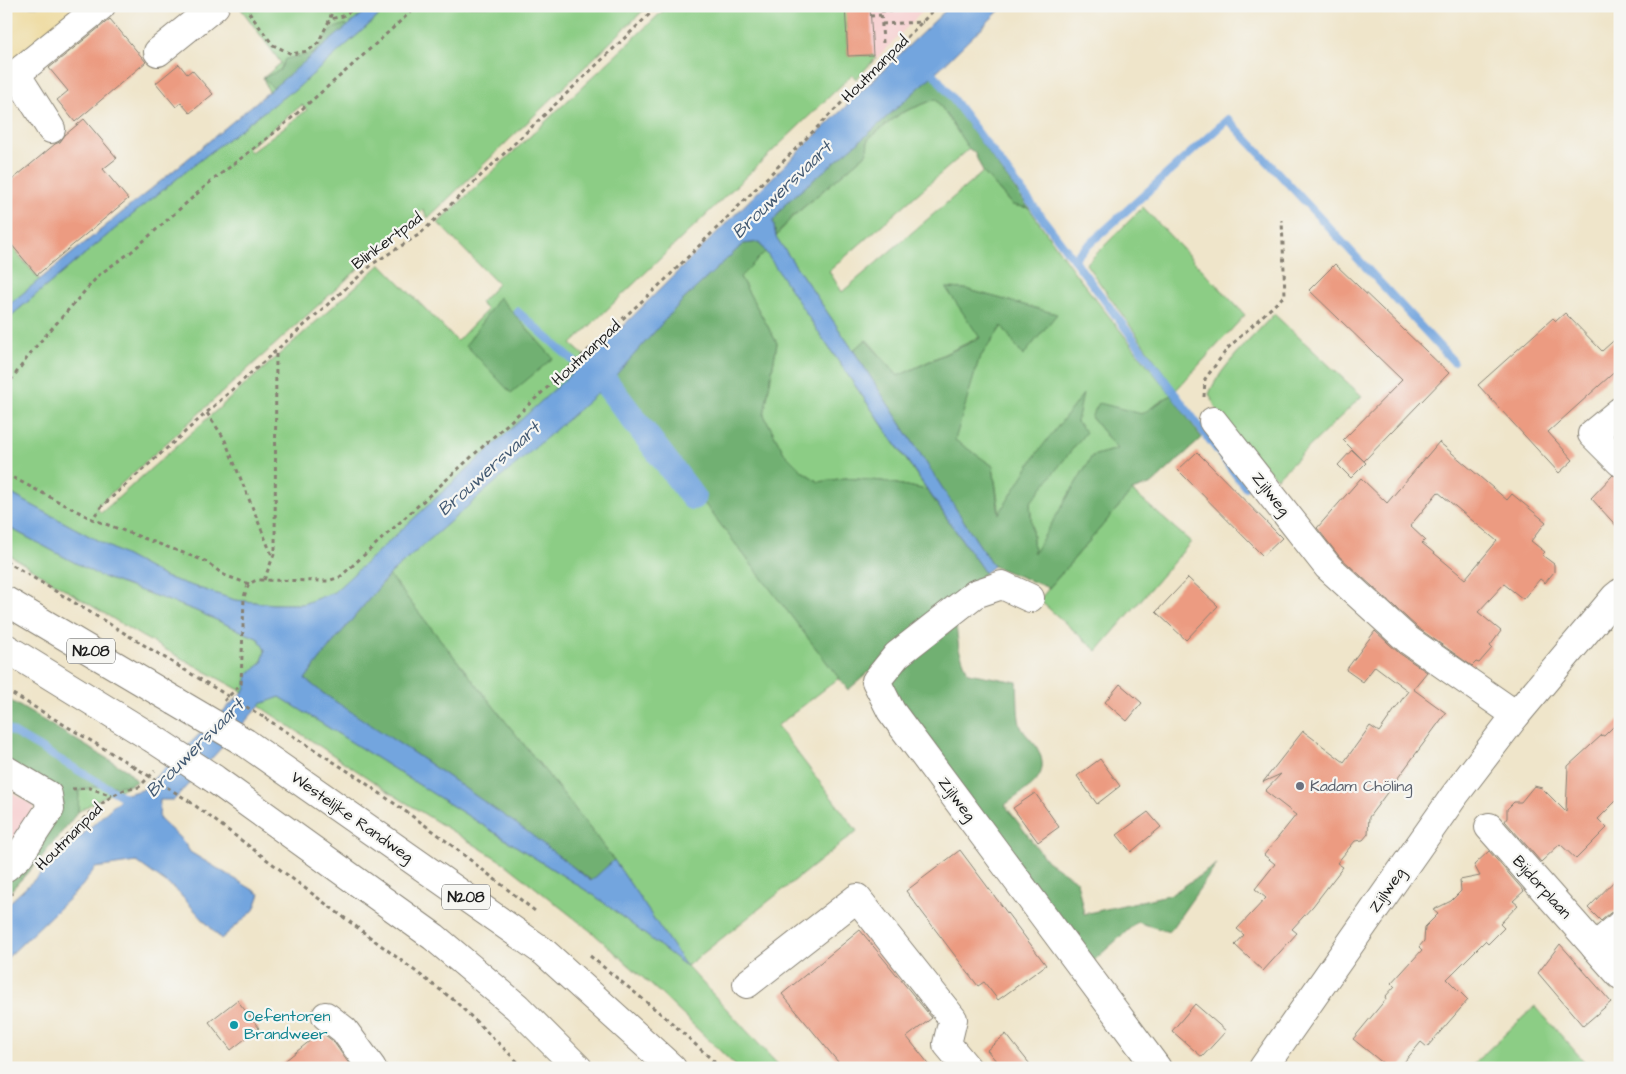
<svg xmlns="http://www.w3.org/2000/svg" width="1626" height="1074" font-family="'Architects Daughter',sans-serif">
	<style>
		.built { fill: #f7cfd0 }
		.green { fill: #8ccd85; stroke: #547450; fill-rule: evenodd }
		.forest { fill: #71b072; stroke: #466647 }
		.sand { fill: #eeda9e; stroke: #857b5d }
		.water { fill: #73a5de; stroke: #48607d }
		.lines { fill: none; stroke-linecap: round; stroke-linejoin: round }
		.stream { stroke: #73a5de; stroke-width: 8 }
		.canal { stroke: #73a5de; stroke-width: 26 }
		.building { fill: #ec9b81; fill-rule: evenodd }
		.minor-casing { stroke: #868073; stroke-width: 30 }
		.major-casing { stroke: #868073; stroke-width: 30 }
		.path { stroke: #868073; stroke-width: 3; stroke-dasharray: 4 4; stroke-linecap: butt }
		.minor { stroke: #fff; stroke-width: 28 }
		.major { stroke: #fff; stroke-width: 28 }
		.major-bridge-casing { stroke: #868073; stroke-width: 30; stroke-linecap: butt }
		.path-bridge { stroke: #868073; stroke-width: 3; stroke-dasharray: 4 4; stroke-linecap: butt }
		.major-bridge { stroke: #fff; stroke-width: 28 }
		.worship-dot { fill: #6b7280; stroke: #f6f6f2; stroke-width: 2 }
		.culture-dot { fill: #0f9aa8; stroke: #f6f6f2; stroke-width: 2 }
		.labels { text-anchor: middle; dominant-baseline: central; stroke-width: 4.5; stroke-linejoin: round; paint-order: stroke }
		.shield { fill: #f6f6f2; stroke: #5d5d5c; stroke-width: 1 }
		.shield-label { font-size: 15px; font-weight: bold; fill: #1c1c1c }
		.street-label { font-size: 16px; fill: #1c1c1c; stroke: #f6f6f2 }
		.worship-label { font-size: 16px; fill: #5b616d; stroke: #f6f6f2; text-anchor: start }
		.culture-label { font-size: 16px; fill: #0d838f; stroke: #f6f6f2; text-anchor: start }
		.water-label { font-size: 18px; font-style: italic; fill: #435a73; stroke: #f6f6f2 }
	</style>
	<rect width="100%" height="100%" fill="#f6f6f2"/>
	<filter id="ink" filterUnits="userSpaceOnUse"><feTurbulence type="fractalNoise" baseFrequency=".02" numOctaves="2"/><feDisplacementMap in="SourceGraphic" scale="10" xChannelSelector="R" yChannelSelector="G"/><feConvolveMatrix kernelMatrix="1 2 1 2 8 2 1 2 1" color-interpolation-filters="sRGB"/></filter>
	<filter id="wash" filterUnits="userSpaceOnUse"><feTurbulence type="fractalNoise" baseFrequency=".0096" numOctaves="4" result="noise"/><feDisplacementMap in="SourceGraphic" scale="20" xChannelSelector="R" yChannelSelector="G"/><feGaussianBlur stdDeviation="1.12" result="paint"/><feColorMatrix in="noise" values="0 0 0 0 0 0 0 0 0 0 0 0 0 0 0 0 0 1.4 0 .05"/><feComposite in="paint" operator="in"/></filter>
	<g filter="url(#wash)">
		<rect width="100%" height="100%" fill="#efe5ca"/>
		<g class="built">
			<path d="M788,6h140l-72,73z"/>
			<path d="M6,789l29,17 -29,46z"/>
		</g>
		<g class="green">
			<path d="M239,6h133l-103,86 -6,-14 18,-15z"/>
			<path d="M390,6h258l-220,212 -5,-8 -327,297 5,6 280,-249 76,77 30,-31 -7,-7 18,-19 -60,-61 230,-217h181l-3,18 2,32 25,-1 3,3 -20,21 -4,-4 -281,269 17,15 -253,233 -32,12h-30l-38,-4 -70,-23 -159,-86v-171c93,-78 185,-156 283,-227l5,-2zM302,105l5,5 -56,42 -4,-3z"/>
			<path d="M936,99l33,50 -140,122 13,21 141,-120 29,33 17,3 46,65 96,122 -29,19 -51,3 26,32 -25,7 -58,98 -4,-51 55,-71 -48,21 -37,62 -7,-49 -39,-26 25,-81 23,-33 54,-12 -91,-25 -18,-1 33,49 -82,39 -31,-36 -14,10 -77,-113 14,-18 77,-66 1,-14 33,-26z"/>
			<path d="M1143,207l102,108 -69,75 -90,-126z"/>
			<path d="M6,240l34,40 -34,27z"/>
			<path d="M766,251l57,88 104,151 -45,-9 -37,-3 -26,4 -17,-11 -18,-18 -20,-38 13,-72 -37,-66z"/>
			<path d="M1274,314l88,82 -85,82 -35,-33 -21,-26 -12,-25c10,-26 46,-59 65,-80z"/>
			<path d="M610,381l229,297 -62,48 80,105 -170,135 94,102h-43l-78,-75 -67,-60 -89,-70 -112,-69 -133,-88 2,-3 19,-6 315,199 90,69 -71,-105 -42,-55 -183,-230z"/>
			<path d="M1132,491l59,51 -94,109 -58,-51z"/>
			<path d="M6,526l94,50 94,34 65,29 6,11 -3,13 -14,11 -2,14 -3,4 -102,-56 -135,-83z"/>
			<path d="M130,785l-27,12 -25,15 1,-21 14,-4z"/>
			<path d="M1535,1006l55,62h-121z"/>
		</g>
		<g class="forest">
			<path d="M346,24l3,5 -29,26 -47,33 -10,-10 17,-8 5,-11 29,-6 17,-24z"/>
			<path d="M932,76l97,132 -17,-3 -29,-33 -9,-20 -5,-3 -33,-50 -35,14 -33,26 -1,14 -75,64 -16,19 -3,-15 13,-18 83,-70z"/>
			<path d="M759,242l7,9 -26,26 37,66 -13,72 20,38 18,18 17,11 26,-4 37,3 45,9 58,83 -137,117 -238,-309 72,-80 61,-57z"/>
			<path d="M946,288l19,1 92,25 -34,42 -21,-30 -23,33 -24,81 38,26 6,48 38,-61 46,-59 -6,28 9,10 -56,71 4,50 58,-97 25,-7 -26,-32 8,-14 43,11 29,-19 31,43 -50,46 -20,7 -83,97 -56,-22 -140,-216 13,-10 32,36 82,-38z"/>
			<path d="M499,297l54,61 -42,35 -45,-48z"/>
			<path d="M389,575l183,230 42,55 -22,21c-57,-43 -115,-85 -174,-125 -38,-25 -78,-48 -113,-77l26,-34z"/>
			<path d="M956,626l3,23 9,24 49,9c1,13 0,29 3,42 2,8 11,15 16,22 19,32 -10,42 -31,59l42,56 30,20 7,33 88,-20 45,-30 -48,68 -32,-10 -46,41 -178,-232 -21,-49 1,-9z"/>
			<path d="M6,698l122,73 9,10 -7,4 -37,2 -14,4 -1,21 -38,47 -34,37v-14l24,-21 32,-65 -56,-34z"/>
		</g>
		<path class="sand" d="M6,6h74l-74,67z"/>
		<g class="water">
			<path d="M372,6h18l-96,85 -5,2c-98,71 -190,149 -283,227v-13l161,-131z"/>
			<path d="M950,6h54l-72,70 -63,57 -83,70 -13,18 3,16 77,113 140,216 -8,7 -162,-234 -64,-97 -16,2 -61,57 -75,84 -218,190 -58,70 -26,34 19,15 94,62 107,74 66,51 23,-21 72,106 -91,-70 -315,-199 -19,7 -87,96h-14l-1,18c11,12 24,20 31,34l70,42 -6,16 -33,29 -45,-49 -39,-28 -42,6 -13,18 -76,73v-53l120,-112 16,-4 101,-98 3,-4 2,-14 14,-11 3,-13 -6,-11 -65,-29 -94,-34 -94,-50v-35l159,86 70,23 38,4h30l31,-12 289,-266 164,-163z"/>
		</g>
		<g class="lines">
			<g class="stream">
				<path d="M934,74l311,413"/>
				<path d="M1073,259l155,-140 225,242"/>
				<path d="M517,311l70,62"/>
				<path d="M6,728l126,74"/>
			</g>
			<path class="canal" d="M597,371l96,126"/>
		</g>
		<g id="blocks">
			<g class="building">
				<path d="M845,6h25l3,49 -25,1z"/>
				<path d="M110,19l36,43 -71,60 -18,-22 11,-9 -19,-23z"/>
				<path d="M179,64l8,10 5,-4 21,24 -23,19 -9,-10 -5,4 -20,-24z"/>
				<path d="M84,119l33,39 -14,11 25,30 -91,76 -31,-37v-53l49,-41 5,-2 5,-7z"/>
				<path d="M1335,264l114,109 -85,88 -21,-21 59,-60 -93,-90z"/>
				<path d="M1565,313l37,38 18,-16v32l-72,65 25,28 -14,13 -81,-88 75,-67 3,3z"/>
				<path d="M1439,442l68,58 5,-6 34,28 -15,19 14,11 -3,3 12,9v8l-9,11 -5,-4 -17,20 -19,-15 -26,28 23,19 -11,15 2,2 -13,15 -3,-1 -4,4 -54,-38 -79,-72 -22,-28 44,-50 26,25zM1438,492l59,49 -32,38 -43,-36 3,-3 -15,-14z"/>
				<path d="M1352,450l14,13 -15,15 -13,-13z"/>
				<path d="M1197,452l85,86 -19,18 -85,-86z"/>
				<path d="M1613,475l7,2v53l-29,-32z"/>
				<path d="M1188,578l30,28 -32,34 -30,-28z"/>
				<path d="M1375,631l24,22 28,19 -14,17 33,24 -77,104 -1,17 -5,6 -8,1 -18,22 6,4 -30,39 -21,23 5,4 -34,38 -28,-26 9,-10 -7,-6 29,-31 -11,-9 20,-25 -11,-9 32,-40 -31,-24 16,-17 -18,8 40,-51 41,31 26,-36 9,6 29,-41 -33,-25 -12,16 -17,-12z"/>
				<path d="M1120,684l22,19 -15,18 -22,-19z"/>
				<path d="M1620,720v77l-22,22 9,9 -31,31 -16,-15 -19,18 -36,-41 2,-3v-9l7,-7h7l13,-16 8,2 24,24 2,-46 34,-31 2,1z"/>
				<path d="M1100,759l20,27 -23,18 -20,-28z"/>
				<path d="M1035,793l24,34 -21,15 -25,-34z"/>
				<path d="M1148,812l13,15 -30,25 -14,-17z"/>
				<path d="M960,850l86,115 -48,35 -14,-18 -6,4 -72,-95z"/>
				<path d="M1489,851l35,40 -11,10 5,4 -18,19 4,4 -16,16 -3,-3 -38,38 21,21 -41,47 -6,-5 -22,26h-10l-36,-29 33,-40 -1,-2 10,-11 -3,-3 30,-33 -3,-3 5,-6 1,-14 13,-13 -5,-4 18,-9 10,-10 -1,-11 20,-4 -6,-11z"/>
				<path d="M1620,875v35l-10,3 -9,8 -13,-13z"/>
				<path d="M860,930l72,88 -25,19 25,31h-89l-61,-74z"/>
				<path d="M1560,944l51,58 -28,24 -45,-53z"/>
				<path d="M237,1000l22,28 -28,22 -22,-28z"/>
				<path d="M1195,1004l31,27 -24,26 -30,-26z"/>
				<path d="M321,1032l12,9 19,27h-76z"/>
				<path d="M1006,1034l27,34h-31l-15,-18z"/>
			</g>
		</g>
	</g>
	<g filter="url(#ink)">
		<use href="#blocks" fill-opacity="0" stroke="#868073" stroke-width="1"/>
		<g class="lines">
			<g class="minor-casing">
				<g id="minor">
					<path d="M158,52l57,-46"/>
					<path d="M16,74l85,-68"/>
					<path d="M6,83l10,-9 35,55"/>
					<path d="M1620,411l-28,23 28,28"/>
					<path d="M1213,421l115,146 80,73 108,75"/>
					<path d="M1030,598l-28,-13 -27,9 -78,61 -21,26 15,30 266,357"/>
					<path d="M6,770l42,25 2,14 -31,47 -13,11"/>
					<path d="M1489,827l131,148"/>
					<path d="M1595,947l25,-22"/>
					<path d="M747,984l110,-86 96,121 -6,25 20,24"/>
					<path d="M326,1016l18,14 28,38"/>
				</g>
			</g>
			<g class="major-casing">
				<g id="major">
					<path d="M6,601l169,100"/>
					<path d="M6,648l146,90"/>
					<path d="M246,743l298,209 128,116"/>
					<path d="M213,778l221,159 83,70 61,61"/>
					<path d="M1263,1068l191,-272 62,-81 99,-118 5,-4"/>
				</g>
			</g>
			<g class="path">
				<path d="M244,6l29,39 19,9 16,-3 10,-8 12,-24"/>
				<path d="M333,6l-3,13 13,-3 15,-10"/>
				<path d="M870,16l11,-1"/>
				<path d="M882,24l41,-2"/>
				<path d="M883,43l-2,-32 22,-2"/>
				<path d="M6,387l26,-36 68,-77 31,-22 78,-69 70,-54 69,-60 69,-63"/>
				<path d="M1204,397l1,-18 23,-31 57,-53 -3,-75"/>
				<path d="M207,413l17,25 47,115 4,-1"/>
				<path d="M6,474l86,45"/>
				<path d="M6,561l192,117"/>
				<path d="M264,580l11,-28 1,-201"/>
				<path d="M249,584l-25,-9 -19,-14 -113,-42 9,-12 273,-244 46,-29 238,-228"/>
				<path d="M6,690l127,76"/>
				<path d="M224,701l17,-17 3,-86c2,-9 4,-15 13,-18l71,1 12,-4 325,-297 273,-274"/>
				<path d="M265,718l89,57 82,58 99,78"/>
				<path d="M72,789l18,-1 22,8"/>
				<path d="M189,801l266,200 69,67"/>
				<path d="M61,843l27,-29 24,-18 12,-6 15,-3 16,-16"/>
				<path d="M6,900l7,-7"/>
				<path d="M590,956l82,67 49,45"/>
			</g>
			<use href="#minor" class="minor"/>
			<use href="#major" class="major"/>
			<g class="major-bridge-casing">
				<g id="major-bridge">
					<path d="M175,701l71,42"/>
					<path d="M152,738l61,40"/>
				</g>
			</g>
			<g class="path-bridge">
				<path d="M198,678l67,40"/>
				<path d="M133,766l56,35"/>
			</g>
			<use href="#major-bridge" class="major-bridge"/>
		</g>
	</g>
	<circle class="worship-dot" cx="1300" cy="786" r="5"/>
	<circle class="culture-dot" cx="234" cy="1025" r="5"/>
	<g class="labels">
		<g class="shield">
			<rect x="67" y="638.5" width="48" height="25" rx="4"/>
			<rect x="442" y="884.5" width="48" height="25" rx="4"/>
		</g>
		<g class="shield-label">
			<text x="91" y="651">N208</text>
			<text x="466" y="897">N208</text>
		</g>
		<g class="street-label">
			<text transform="translate(875 69) rotate(-45)">Houtmanpad</text>
			<text transform="translate(387 241) rotate(-37)">Blinkertpad</text>
			<text transform="translate(586 353) rotate(-43)">Houtmanpad</text>
			<text transform="translate(1271 494) rotate(52)">Zijlweg</text>
			<text transform="translate(957 799) rotate(53)">Zijlweg</text>
			<text transform="translate(352 817) rotate(35)">Westelijke Randweg</text>
			<text transform="translate(69 837) rotate(-45)">Houtmanpad</text>
			<text transform="translate(1542 887) rotate(48)">Bijdorplaan</text>
			<text transform="translate(1387 890) rotate(-55)">Zijlweg</text>
		</g>
		<g class="worship-label">
			<text x="1310" y="786">Kadam Chöling</text>
		</g>
		<g class="culture-label">
			<text x="244" y="1016">Oefentoren<tspan x="244" dy="18">Brandweer</tspan></text>
		</g>
		<g class="water-label">
			<text transform="translate(782 190) rotate(-44)">Brouwersvaart</text>
			<text transform="translate(489 469) rotate(-42)">Brouwersvaart</text>
			<text transform="translate(195 748) rotate(-45)">Brouwersvaart</text>
		</g>
	</g>
	<rect width="1626" height="1074" fill="none" stroke="#f6f6f2" stroke-width="25"/>
</svg>
